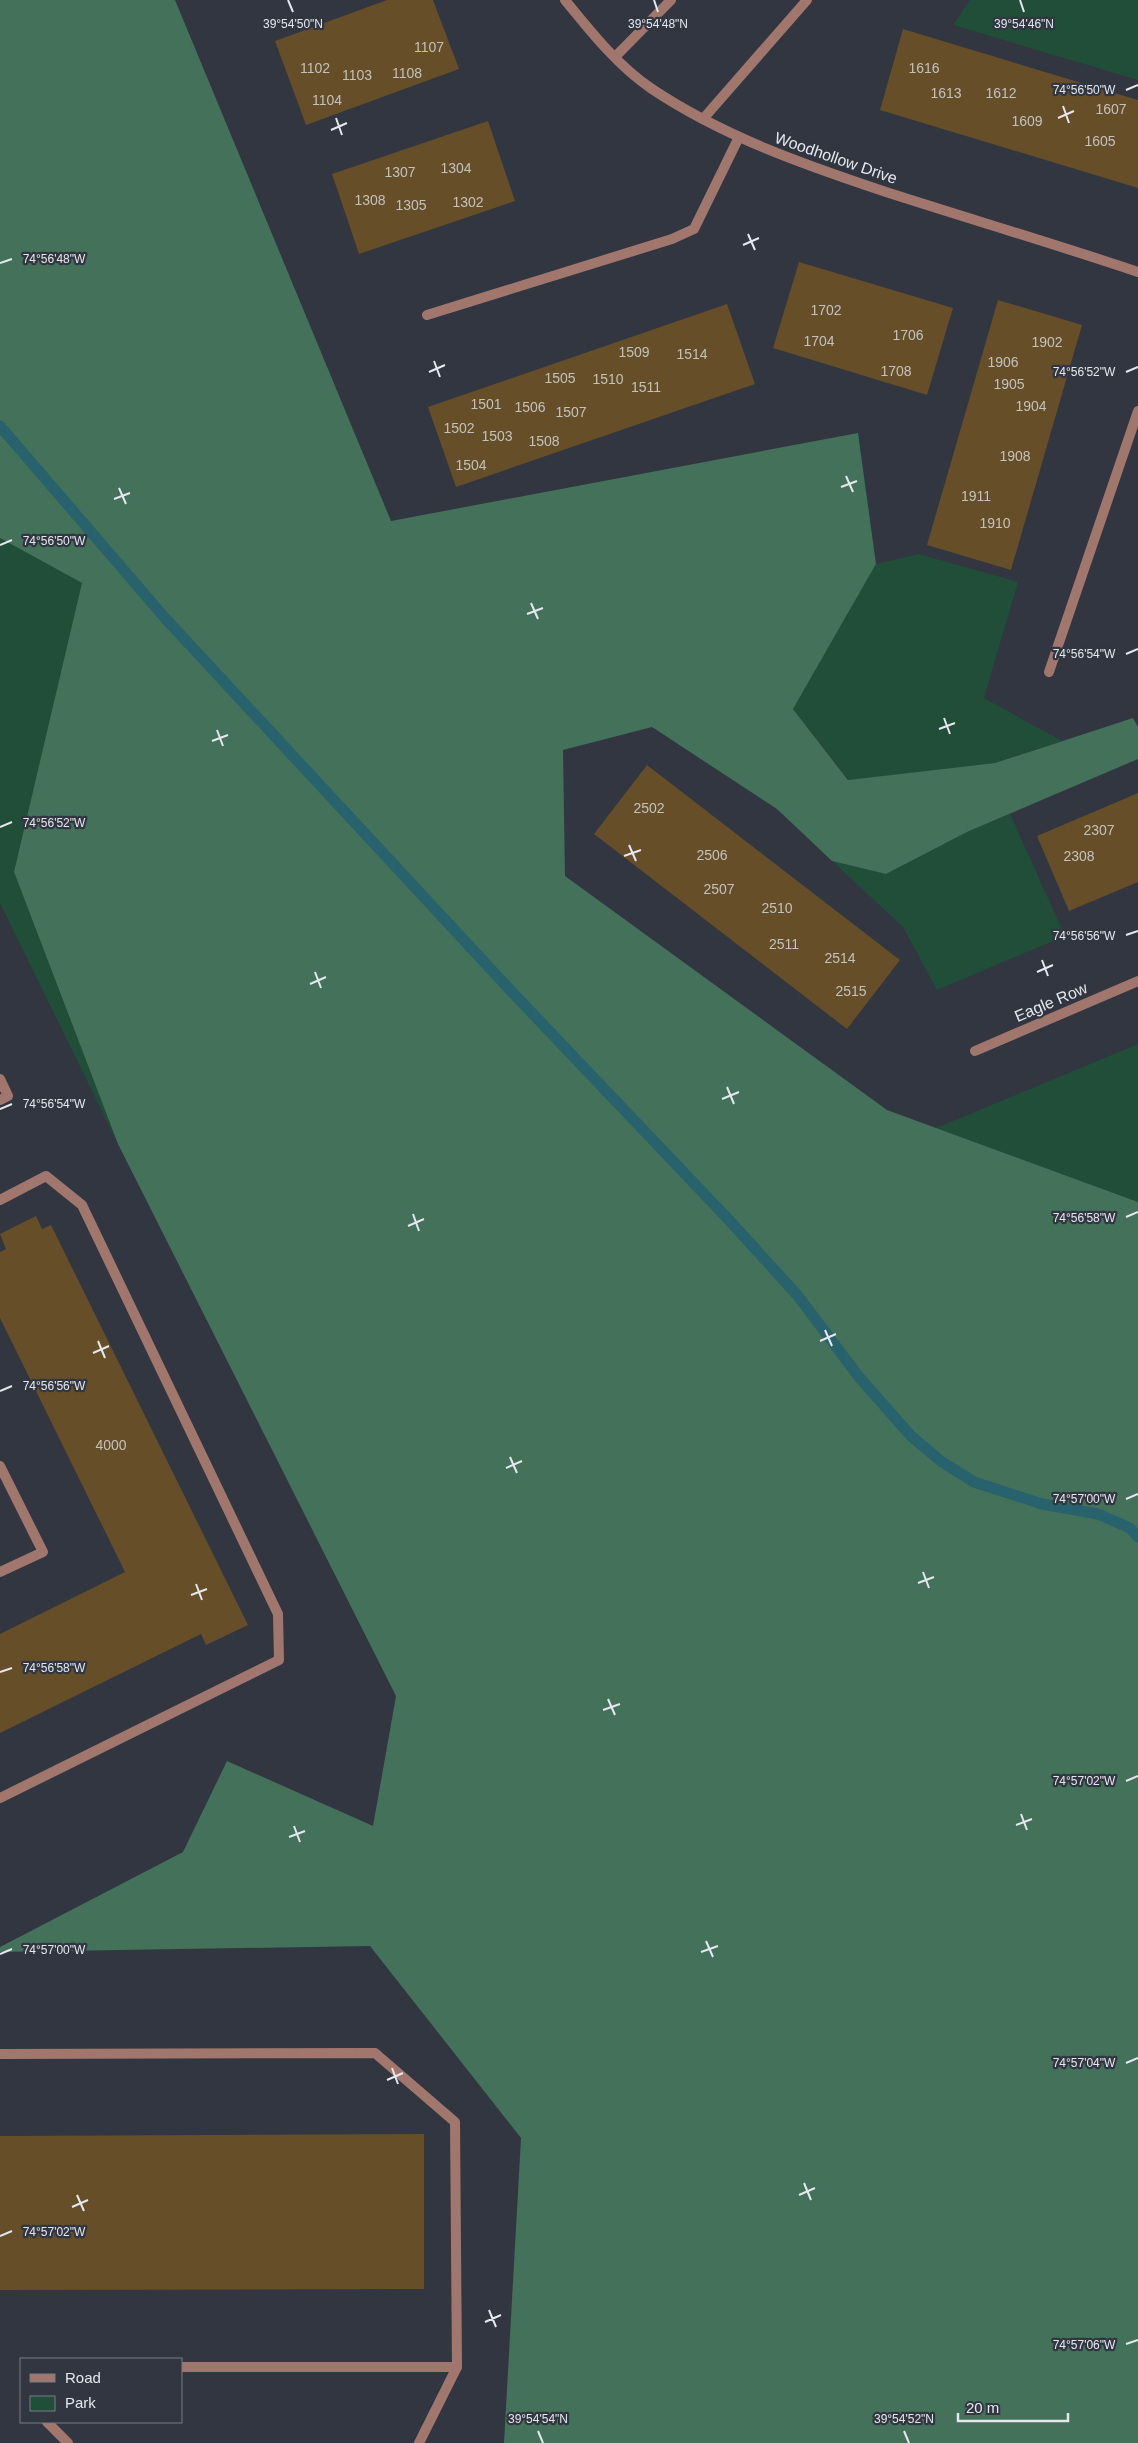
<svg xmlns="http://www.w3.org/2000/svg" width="1138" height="2443" font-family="Helvetica,sans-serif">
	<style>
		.green { fill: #204e38 }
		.forest { fill: #43715a }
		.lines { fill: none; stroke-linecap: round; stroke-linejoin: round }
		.stream { stroke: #28636d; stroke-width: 11 }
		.building { fill: #654e28 }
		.service { stroke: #a1776d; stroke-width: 10 }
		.minor { stroke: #a1776d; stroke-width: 10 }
		.ticks { fill: none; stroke: #e4e7ee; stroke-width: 2 }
		.labels { text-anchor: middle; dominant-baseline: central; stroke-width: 4.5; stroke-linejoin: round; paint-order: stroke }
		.number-label { font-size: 14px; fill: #c4c1bc }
		.street-label { font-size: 16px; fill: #e4e7ee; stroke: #313640 }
		.ticks-label { font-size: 12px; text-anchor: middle; fill: #e4e7ee; stroke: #313640; stroke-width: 4.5; stroke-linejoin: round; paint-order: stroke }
	</style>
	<rect width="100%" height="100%" fill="#313640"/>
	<g class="green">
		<path d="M970,0h168v80l-185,-55z"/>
		<path d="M0,538l83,45 -69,289 104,272 -118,-241z"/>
		<path d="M919,554l99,28 -34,116 78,43 -67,22 -146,17 -56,-71 83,-145z"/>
		<path d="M1010,814l55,122 -128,54 -34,-63 -71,-66 54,13 81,-42z"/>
		<path d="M1138,1044v158l-202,-74z"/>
	</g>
	<path class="forest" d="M0,0h175l216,521 467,-88 18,131 -83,145 55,71 147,-17 138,-45 5,9v32l-171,73 -81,42 -54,-13 -55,-52 -125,-82 -89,23 2,126 322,234 251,92v1241h-634l17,-305 -151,-192 -370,6v-5l183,-95 44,-91 146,65 23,-130 -278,-552 -104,-272 68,-289 -82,-45z"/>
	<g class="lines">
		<path class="stream" d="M0,426l165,192 347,374 217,228 69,76 61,81 52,59 31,26 32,20 68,22 56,10 32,14 8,9"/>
	</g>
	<g class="building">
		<path d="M387,0h46l26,69 -153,56 -31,-84z"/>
		<path d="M903,29l235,71v88l-258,-78z"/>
		<path d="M488,121l27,80 -156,53 -27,-80z"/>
		<path d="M799,262l154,46 -26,87 -154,-47z"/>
		<path d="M998,300l84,25 -71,245 -84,-25z"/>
		<path d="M727,304l28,80 -299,103 -28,-80z"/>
		<path d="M647,765l253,195 -53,69 -253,-195z"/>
		<path d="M1138,793v89l-69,29 -32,-75z"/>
		<path d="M36,1216l6,13 9,-4 197,400 -42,20 -5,-11 -201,99v-99l125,-62 -125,-254v-66l6,-3 -6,-15z"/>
		<path d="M424,2134v155l-424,1v-154z"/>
	</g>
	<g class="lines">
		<g class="service">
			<path d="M615,57l56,-57"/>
			<path d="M703,119l104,-119"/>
			<path d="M427,315l245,-76 22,-10 45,-92"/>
			<path d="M1049,672l89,-261"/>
			<path d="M0,1079l8,17 -8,4"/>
			<path d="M0,1200l46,-24 36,29 196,409 1,46 -279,138"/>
			<path d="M0,1466l43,86 -43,20"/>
			<path d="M0,2054l375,-1 80,69 2,245h-276"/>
			<path d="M47,2422l21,21"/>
			<path d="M419,2443l38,-76"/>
		</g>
		<g class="minor">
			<path d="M565,0c26,32 53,66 87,89 72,48 153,76 234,103 84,27 169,52 252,80"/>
			<path d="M975,1051l163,-70"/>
		</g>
	</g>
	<path class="ticks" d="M288,0l5,12M654,0l4,12M1020,0l4,12M1126,90l12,-5M1063,106l6,17M336,118l6,17M1058,118l16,-7M331,130l16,-7M748,234l7,16M743,245l16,-7M0,263l12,-4M434,361l6,16M429,372l16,-7M1126,372l12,-5M846,476l7,16M841,487l16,-6M119,488l7,16M114,499l16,-6M0,545l12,-5M531,603l7,16M527,614l16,-6M1126,654l12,-5M944,718l6,16M939,729l16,-6M217,730l6,16M212,741l16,-6M0,827l12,-5M629,845l7,16M624,856l17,-6M1126,935l12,-4M1042,960l6,16M315,972l6,16M1037,972l16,-7M310,984l16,-7M727,1087l7,17M722,1099l17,-7M0,1109l12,-5M413,1214l6,17M1126,1217l12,-5M408,1226l16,-7M825,1330l7,16M98,1341l7,17M820,1341l16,-7M93,1353l16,-7M0,1391l12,-5M510,1457l7,16M506,1468l16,-7M1126,1499l12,-5M923,1572l6,16M918,1583l16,-6M196,1584l6,16M191,1595l16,-6M0,1672l12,-4M608,1699l7,16M603,1710l17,-6M1126,1781l12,-5M1021,1814l6,16M1016,1825l16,-6M294,1826l6,16M289,1837l16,-6M706,1941l7,16M701,1952l17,-6M0,1954l12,-5M1126,2063l12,-5M392,2068l6,16M387,2080l16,-7M804,2183l7,17M77,2195l7,16M799,2195l16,-7M72,2207l16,-7M0,2236l12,-5M489,2310l7,17M485,2322l16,-7M1126,2344l12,-4M538,2431l5,12M904,2431l5,12"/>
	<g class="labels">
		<g class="number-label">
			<text x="429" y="47">1107</text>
			<text x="315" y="68">1102</text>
			<text x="924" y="68">1616</text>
			<text x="407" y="73">1108</text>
			<text x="357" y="75">1103</text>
			<text x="946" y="93">1613</text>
			<text x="1001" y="93">1612</text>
			<text x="327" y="100">1104</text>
			<text x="1111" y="109">1607</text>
			<text x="1027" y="121">1609</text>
			<text x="1100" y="141">1605</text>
			<text x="456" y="168">1304</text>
			<text x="400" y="172">1307</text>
			<text x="370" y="200">1308</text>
			<text x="468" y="202">1302</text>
			<text x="411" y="205">1305</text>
			<text x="826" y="310">1702</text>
			<text x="908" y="335">1706</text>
			<text x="819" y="341">1704</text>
			<text x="1047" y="342">1902</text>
			<text x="634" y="352">1509</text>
			<text x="692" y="354">1514</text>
			<text x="1003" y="362">1906</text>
			<text x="896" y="371">1708</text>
			<text x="560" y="378">1505</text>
			<text x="608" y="379">1510</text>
			<text x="1009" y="384">1905</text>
			<text x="646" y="387">1511</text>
			<text x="486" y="404">1501</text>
			<text x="1031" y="406">1904</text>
			<text x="530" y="407">1506</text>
			<text x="571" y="412">1507</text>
			<text x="459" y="428">1502</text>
			<text x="497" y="436">1503</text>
			<text x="544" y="441">1508</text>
			<text x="1015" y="456">1908</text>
			<text x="471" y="465">1504</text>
			<text x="976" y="496">1911</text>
			<text x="995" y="523">1910</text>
			<text x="649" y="808">2502</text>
			<text x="1099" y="830">2307</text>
			<text x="712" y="855">2506</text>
			<text x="1079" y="856">2308</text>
			<text x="719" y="889">2507</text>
			<text x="777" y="908">2510</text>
			<text x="784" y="944">2511</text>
			<text x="840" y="958">2514</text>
			<text x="851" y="991">2515</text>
			<text x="111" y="1445">4000</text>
		</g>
		<g class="street-label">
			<text transform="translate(836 158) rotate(19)">Woodhollow Drive</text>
			<text transform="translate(1051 1002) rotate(-23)">Eagle Row</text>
		</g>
	</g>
	<g class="ticks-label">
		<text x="293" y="28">39°54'50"N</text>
		<text x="1024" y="28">39°54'46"N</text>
		<text x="658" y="28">39°54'48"N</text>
		<text x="1084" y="94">74°56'50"W</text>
		<text x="54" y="263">74°56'48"W</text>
		<text x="1084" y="376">74°56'52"W</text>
		<text x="54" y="545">74°56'50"W</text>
		<text x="1084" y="658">74°56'54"W</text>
		<text x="54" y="827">74°56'52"W</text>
		<text x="1084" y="940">74°56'56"W</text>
		<text x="54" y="1108">74°56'54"W</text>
		<text x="1084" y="1222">74°56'58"W</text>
		<text x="54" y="1390">74°56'56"W</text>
		<text x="1084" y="1503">74°57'00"W</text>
		<text x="54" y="1672">74°56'58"W</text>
		<text x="1084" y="1785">74°57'02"W</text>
		<text x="54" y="1954">74°57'00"W</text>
		<text x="1084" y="2067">74°57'04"W</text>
		<text x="54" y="2236">74°57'02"W</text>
		<text x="1084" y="2349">74°57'06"W</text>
		<text x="538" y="2423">39°54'54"N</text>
		<text x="904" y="2423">39°54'52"N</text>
	</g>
	<rect x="20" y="2358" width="162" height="65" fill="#313640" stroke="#797d86"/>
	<rect x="30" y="2374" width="25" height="8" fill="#a1776d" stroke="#797d86"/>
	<text x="65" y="2383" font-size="15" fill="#e4e7ee">Road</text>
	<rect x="30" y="2396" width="25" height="15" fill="#204e38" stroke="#797d86"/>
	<text x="65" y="2408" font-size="15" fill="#e4e7ee">Park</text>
	<path d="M958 2413v8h110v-8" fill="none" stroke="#e4e7ee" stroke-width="2.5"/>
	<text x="966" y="2413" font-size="15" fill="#e4e7ee" stroke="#313640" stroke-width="4" paint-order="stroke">20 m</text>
</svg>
